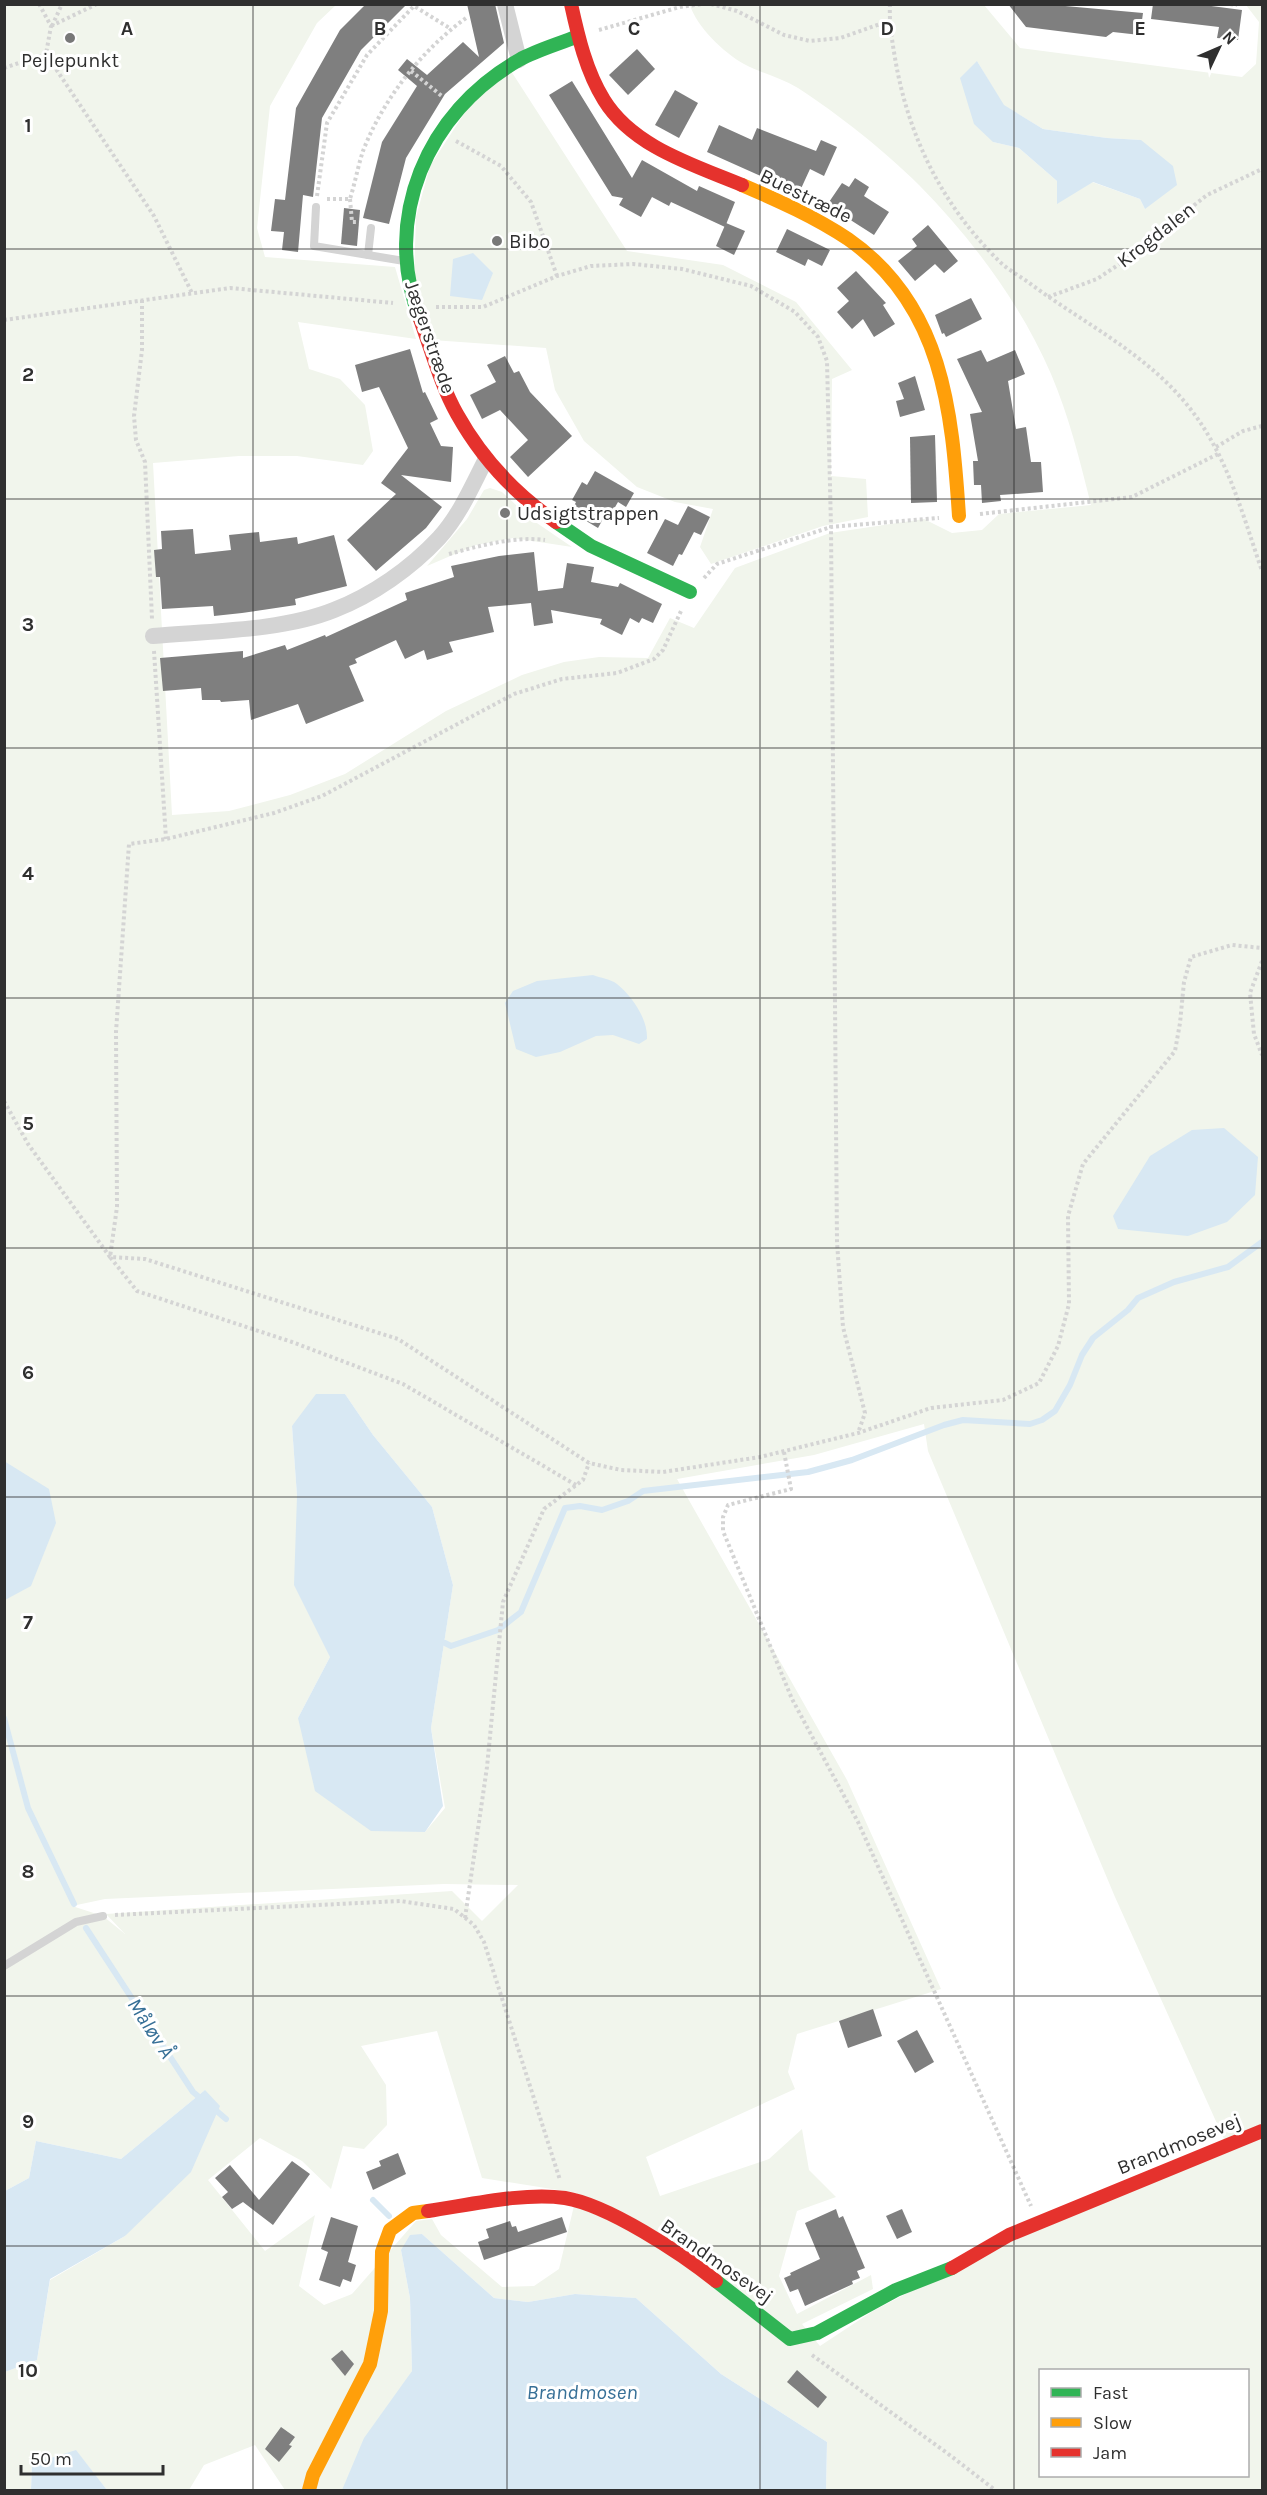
<svg xmlns="http://www.w3.org/2000/svg" width="1267" height="2495" font-family="Karla,sans-serif">
	<style>
		.green { fill: #f1f5ec; fill-rule: evenodd }
		.water { fill: #d8e8f3 }
		.lines { fill: none; stroke-linecap: round; stroke-linejoin: round }
		.stream { stroke: #d8e8f3; stroke-width: 6 }
		.building { fill: #7f7f7f }
		.path { stroke: #d4d4d4; stroke-width: 4; stroke-dasharray: 3 3; stroke-linecap: butt }
		.lane { stroke: #d4d4d4; stroke-width: 8 }
		.street { stroke: #d4d4d4; stroke-width: 16 }
		.fast { stroke: #30b455; stroke-width: 14 }
		.slow { stroke: #ff9f0a; stroke-width: 14 }
		.jam { stroke: #e5322d; stroke-width: 14 }
		.grid { fill: none; stroke: #2f2f2f; stroke-width: 1.5; stroke-opacity: 0.55 }
		.poi-dot { fill: #787878; stroke: #fff; stroke-width: 2 }
		.labels { text-anchor: middle; dominant-baseline: central; stroke-width: 6; stroke-linejoin: round; paint-order: stroke }
		.poi-label { font-size: 20px; fill: #2f2f2f; stroke: #fff; text-anchor: start }
		.street-label { font-size: 20px; fill: #2f2f2f; stroke: #fff }
		.water-label { font-size: 21px; font-style: italic; fill: #377097; stroke: #fff }
		.grid-label { font-size: 20px; text-anchor: middle; font-weight: bold; fill: #2f2f2f; stroke: #fff; stroke-width: 6; stroke-linejoin: round; paint-order: stroke }
	</style>
	<rect width="100%" height="100%" fill="#fff"/>
	<g class="green">
		<path d="M5,5h331l-19,18 -47,83 -13,122 8,29 130,10 21,72 -118,-17 11,47 31,10 25,26 8,46 -10,14 -66,-9h-58l-86,7 19,352 57,-4 61,-16 55,-21 101,-63 76,-36 42,-13 35,-5 49,1 22,-40 24,10 41,-60 95,-35 94,-14 28,14 30,-3 17,-16 92,-9c-11,-44 -22,-89 -40,-131 -30,-70 -79,-135 -132,-189 -34,-34 -81,-71 -121,-97 -17,-10 -37,-15 -54,-24 -20,-11 -48,-38 -54,-59h294l36,43 222,29 14,-13 3,-42 -13,-17h16v2485h-436l1,-48 -106,-68 -85,-76 -61,-4 -47,8 -34,-4 -72,-64 -21,16 9,48 2,73 -69,119h-58l-30,-45 -51,20 -15,25h-82l-31,-39 -44,13 -1,26h-26v-118l32,-12 13,-80 75,-44 80,-146 -84,69 -85,-18 -7,37 -24,13zM977,61l26,44 40,24 64,9 34,2 4,69 -5,-10 -48,-17 -35,21v-22l-38,-33 -26,-6zM345,1394l28,41 59,72 21,78 -22,143 14,80 -20,24 -127,-114 32,-61 -33,-161 -5,-70zM924,1424l4,27 187,446 113,251 -217,91 -138,72 -53,35 -18,-22 71,-35 -2,-14 -74,39 -18,-38 18,-65 39,-14 -27,-27 -7,-41 -33,30 -109,37 -14,-39 149,-68 -7,-17 9,-38 144,-45 -94,-209 -170,-301 137,-24zM444,1884l74,1 -36,36 -30,-30 -346,23 19,20 -22,-18 -31,-10 33,-7zM437,2031l45,147 95,15 -18,76 -25,17 -32,1 -61,-52 -9,-16 -16,2 -64,73 -28,11 -25,-19 16,-71 -50,36 -57,-71 52,-42 42,23 29,28 12,-43 21,3 23,-24 -1,-40 -25,-39zM1040,2370h208v106h-208z"/>
		<path d="M511,71l116,180 96,14 73,37 56,68 -20,9 -1,97 35,3 2,38 -45,9 -112,38 -11,-17 13,-38 -38,-7 -38,-15 -53,-46 -29,-51 -9,-42 -114,-8 -18,-59 2,-64 14,-51 41,-63z"/>
		<path d="M490,488l12,4 29,27 41,28 -59,-9 -37,7 -49,21 40,-47 17,-29z"/>
	</g>
	<g class="water">
		<path d="M977,61l27,44 39,24 64,9 34,2 32,26 4,19 -32,24 -5,-10 -47,-17 -36,22v-23l-38,-33 -26,-6 -19,-18 -14,-46z"/>
		<path d="M473,253l20,20 -11,27 -32,-4 3,-37z"/>
		<path d="M593,975c7,3 18,4 24,9 15,12 31,35 30,55l-8,5 -26,-9 -17,1 -36,16 -24,5 -20,-8 -11,-46 8,-12 24,-10z"/>
		<path d="M1224,1128l34,29 -3,38 -28,27 -39,14 -70,-7 -5,-13 37,-60 42,-26z"/>
		<path d="M316,1394h29l28,41 59,72 21,78 -22,143 12,78 -18,26 -54,-1 -56,-40 -17,-73 32,-61 -36,-72 3,-89 -5,-70z"/>
		<path d="M4,1461l45,28 7,34 -25,63 -26,14z"/>
		<path d="M205,2090l15,16 -29,66 -66,64 -75,43 -13,81 -32,12v-181l24,-13 7,-37 85,18z"/>
		<path d="M422,2234l72,64 34,4 47,-8 61,4 85,76 106,68 -1,48h-484l22,-52 48,-67 -2,-73 -9,-48 9,-15z"/>
		<path d="M76,2450l31,40h-76l1,-26z"/>
	</g>
	<g class="lines">
		<g class="stream">
			<path d="M445,1643l6,3 47,-16 23,-18 44,-104 15,-2 22,4 26,-9 15,-10 165,-19 44,-12 92,-35 19,-5 67,4 12,-4 13,-9 15,-26 12,-30 11,-17 35,-28 10,-12 36,-16 54,-15 34,-25"/>
			<path d="M4,1718l24,90 46,96"/>
			<path d="M86,1928l107,164 11,9"/>
			<path d="M212,2107l14,12"/>
			<path d="M373,2200l16,16"/>
		</g>
	</g>
	<g class="building">
		<path d="M366,4h41l-46,46 -39,68 -9,79 -10,-2 -5,57 -16,-2 2,-18 -13,-1 4,-32 10,1 11,-92 44,-78z"/>
		<path d="M467,4h28l9,39 -59,51 -39,64 -17,66 -26,-6 19,-76 35,-56 -19,-16 9,-11 20,16 36,-33 16,15z"/>
		<path d="M1008,4h35l100,9 -3,22 -27,-3 -7,5 -80,-10z"/>
		<path d="M1153,4h43l46,6 -4,30 -21,-2 2,-11 -68,-8z"/>
		<path d="M637,49l18,20 -27,26 -19,-20z"/>
		<path d="M572,81l60,97 10,-18 55,31 2,-5 36,16 -10,25 -54,-25 -2,4 -17,-9 -11,20 -22,-12 4,-7 -11,-2 -63,-101z"/>
		<path d="M675,90l23,13 -19,35 -24,-13z"/>
		<path d="M719,125l33,15 5,-12 59,23 5,-11 16,7 -13,29 -14,-7 -11,24 -92,-41z"/>
		<path d="M855,178l14,9 -5,9 25,16 -15,23 -47,-30 15,-22 7,4z"/>
		<path d="M344,208l16,2 -3,36 -16,-2z"/>
		<path d="M726,223l19,8 -11,24 -18,-9z"/>
		<path d="M928,225l30,36 -14,12 -9,-9 -20,17 -17,-20 19,-15 -5,-7z"/>
		<path d="M787,229l43,21 -8,16 -14,-7 -3,7 -29,-14z"/>
		<path d="M856,271l30,32 -3,2 12,19 -21,13 -11,-18 -11,10 -15,-17 12,-11 -12,-13z"/>
		<path d="M971,298l11,21 -36,18 -2,-4 -2,1 -7,-19z"/>
		<path d="M410,349l13,44 2,-1 13,27 -8,4 11,23 12,1 -2,35 -50,-7 41,32 -16,21 -50,43 -29,-31 49,-46 -15,-11 27,-35 -29,-61 -17,5 -7,-27z"/>
		<path d="M981,350l6,12 28,-12 10,24 -17,7 8,48 10,-2 5,35h10l2,30 -43,3 1,6 -19,2 -1,-18h-7l-1,-24h5l-8,-47 12,-2 -25,-53z"/>
		<path d="M505,356l9,17 5,-2 11,21 42,44 -44,41 -18,-20 18,-17 -28,-30 -18,9 -12,-24 26,-13 -9,-17z"/>
		<path d="M915,376l10,34 -25,7 -4,-16 8,-2 -6,-16z"/>
		<path d="M935,435l2,67 -26,1 -1,-66z"/>
		<path d="M595,471l39,22 -8,14 -8,-5 -11,19 -4,-2 -5,9 -27,-16 5,-10 -4,-2 10,-18 5,3z"/>
		<path d="M688,506l22,11 -9,18 -7,-3 -12,23 -3,-1 -6,12 -26,-13 18,-34 13,6z"/>
		<path d="M193,529l2,25 36,-4 -2,-15 30,-3 1,10 37,-5 1,7 36,-9 13,51 -52,13 1,6 -54,8 -28,3 -1,-10 -51,3 -2,-32h-4l-2,-27 8,-1 -1,-18z"/>
		<path d="M534,552l4,39 25,-3 4,-25 27,4 -3,15 27,5 2,-4 42,21 -9,19 -11,-5 -3,5 -9,-5 -8,17 -22,-11 2,-5 -51,-9 2,13 -19,3 -3,-23 -43,4 6,25 -45,10 4,10 -26,8 -3,-10 -19,9 -9,-19 -41,19 2,4 -8,3 15,35 -58,23 -8,-20 -47,16 -2,-20 -28,2 -1,-2h-18l-1,-12 -38,3 -3,-33 83,-7v7l42,-13 2,5 38,-15 1,2 81,-37 -2,-7 49,-16 -3,-11 48,-10z"/>
		<path d="M873,2009l9,27 -34,12 -9,-27z"/>
		<path d="M917,2030l17,32 -19,11 -18,-32z"/>
		<path d="M398,2153l8,21 -33,16 -7,-18 15,-6 -2,-5z"/>
		<path d="M292,2161l18,13 -37,51 -30,-23 -11,7 -10,-12 6,-5 -13,-14 15,-13 29,35z"/>
		<path d="M836,2209l3,9 4,-2 22,52 -8,3 3,7 -8,3 1,3 -48,22 -7,-17 -8,3 -6,-14 7,-3 -1,-2 30,-14 -15,-36z"/>
		<path d="M902,2209l10,23 -15,7 -11,-23z"/>
		<path d="M331,2217l27,9 -10,36 8,3 -5,17 -8,-3 -3,8 -21,-7 9,-28 -7,-3z"/>
		<path d="M562,2217l5,15 -83,28 -6,-18 11,-4 -3,-9 24,-8 2,6 4,-1 2,6z"/>
		<path d="M342,2350l12,14 -9,12 -14,-17z"/>
		<path d="M797,2370l30,27 -9,11 -31,-26z"/>
		<path d="M281,2427l14,10 -6,8 3,1 -13,16 -14,-13z"/>
	</g>
	<g class="lines">
		<g class="path">
			<path d="M39,4l12,22 -5,28 108,162 38,77"/>
			<path d="M711,4l26,7 47,24 26,6 30,-3 49,-17"/>
			<path d="M890,4c-1,19 2,36 5,54 13,78 47,147 104,203 8,8 19,14 29,21 48,36 104,64 146,108 50,52 65,114 88,181"/>
			<path d="M1230,4l7,1"/>
			<path d="M51,26l46,-22"/>
			<path d="M52,26l10,-22"/>
			<path d="M599,30l81,-23 23,-3"/>
			<path d="M4,68l42,-14"/>
			<path d="M411,71l32,26"/>
			<path d="M456,141l45,25 30,36 26,74"/>
			<path d="M317,196l10,-73 40,-68 47,-49 37,23"/>
			<path d="M327,199h23c5,-16 8,-33 13,-48 20,-52 59,-101 103,-133"/>
			<path d="M350,199l2,23h7"/>
			<path d="M1048,297l49,-18 24,-16 86,-68 55,-26"/>
			<path d="M142,300v50l-8,66 2,24 9,22 7,157"/>
			<path d="M436,307h47l74,-31 34,-10 42,-2 49,5 69,17 44,26 23,25 9,24 4,166 6,715 6,85 22,86 -7,20"/>
			<path d="M4,320l226,-32 163,15"/>
			<path d="M1216,447l27,-16 19,-5"/>
			<path d="M980,514l152,-17 88,-44"/>
			<path d="M449,554c30,-8 65,-18 96,-14"/>
			<path d="M704,578l13,-14 114,-37 108,-9"/>
			<path d="M154,651l12,188"/>
			<path d="M1262,961l-12,32 4,41 8,21"/>
			<path d="M4,1101l24,43 82,113 35,2 253,80 191,124 32,7 42,2 97,-15 98,-24 73,-25 72,-8 36,-17 19,-37 11,-42 -1,-88 15,-52 92,-113 5,-28 4,-41 7,-25 41,-12 30,3"/>
			<path d="M784,1452l7,37 -63,16 -5,12v14l69,168 66,123 173,384"/>
			<path d="M576,1485l-173,-101 -111,-42 -155,-51 -27,-34 7,-50 -1,-175 13,-188 37,-5 108,-26 48,-17 192,-102 48,-15 55,-6 37,-14 9,-9 18,-39"/>
			<path d="M115,1915l285,-14 54,8 20,16 10,17 76,238"/>
			<path d="M465,1918l22,-151 16,-165 41,-93 39,-29 6,-17"/>
			<path d="M812,2355l139,101 44,34"/>
		</g>
		<g class="lane">
			<path d="M316,207l-2,39 90,15"/>
			<path d="M368,255l3,-27"/>
			<path d="M4,1966l72,-44 27,-6"/>
		</g>
		<g class="street">
			<path d="M505,4l14,56"/>
			<path d="M153,636c56,-5 129,-5 181,-26 39,-15 77,-42 105,-72 21,-23 33,-52 47,-79"/>
		</g>
		<g class="fast">
			<path d="M420,319c-39,-100 7,-207 99,-259 18,-10 40,-16 59,-24"/>
			<path d="M556,522l35,24 99,46"/>
			<path d="M716,2281l74,58 27,-6 79,-43 56,-22"/>
		</g>
		<g class="slow">
			<path d="M742,185c37,16 73,32 106,54 95,66 104,172 111,277"/>
			<path d="M309,2490l4,-15 57,-111 11,-53 1,-59 8,-22 23,-17 15,-2"/>
		</g>
		<g class="jam">
			<path d="M571,4c7,32 15,67 33,96 29,47 90,65 138,85"/>
			<path d="M420,319c11,30 21,67 37,95 24,43 58,80 99,108"/>
			<path d="M428,2211c41,-6 96,-19 137,-13 43,7 116,55 151,83"/>
			<path d="M952,2268l57,-33 253,-104"/>
		</g>
	</g>
	<path class="grid" d="M253,4v2486M507,4v2486M760,4v2486M1014,4v2486M4,249h1258M4,499h1258M4,748h1258M4,998h1258M4,1248h1258M4,1497h1258M4,1746h1258M4,1996h1258M4,2246h1258"/>
	<g class="poi-dot">
		<circle cx="70" cy="38" r="6"/>
		<circle cx="497" cy="241" r="6"/>
		<circle cx="505" cy="513" r="6"/>
	</g>
	<g class="labels">
		<g class="poi-label">
			<text x="70" y="60" text-anchor="middle">Pejlepunkt</text>
			<text x="509" y="241">Bibo</text>
			<text x="517" y="513">Udsigtstrappen</text>
		</g>
		<g class="street-label">
			<text transform="translate(806 196) rotate(26)">Buestræde</text>
			<text transform="translate(1156 235) rotate(-38)">Krogdalen</text>
			<text transform="translate(430 337) rotate(71)">Jægerstræde</text>
			<text transform="translate(1179 2144) rotate(-22)">Brandmosevej</text>
			<text transform="translate(717 2261) rotate(35)">Brandmosevej</text>
		</g>
		<g class="water-label">
			<text transform="translate(151 2028) rotate(57)">Måløv Å</text>
			<text x="582" y="2392">Brandmosen</text>
		</g>
	</g>
	<g class="grid-label">
		<text x="127" y="35">A</text>
		<text x="380" y="35">B</text>
		<text x="634" y="35">C</text>
		<text x="887" y="35">D</text>
		<text x="1140" y="35">E</text>
		<text x="28" y="132">1</text>
		<text x="28" y="381">2</text>
		<text x="28" y="631">3</text>
		<text x="28" y="880">4</text>
		<text x="28" y="1130">5</text>
		<text x="28" y="1379">6</text>
		<text x="28" y="1629">7</text>
		<text x="28" y="1878">8</text>
		<text x="28" y="2128">9</text>
		<text x="28" y="2377">10</text>
	</g>
	<rect width="1267" height="2495" fill="none" stroke="#2f2f2f" stroke-width="12"/>
	<rect x="1039" y="2369" width="210" height="108" fill="#ffffff" stroke="#acacac" stroke-width="1.5"/>
	<rect x="1051" y="2388" width="30" height="9" fill="#30b455" stroke="#acacac" stroke-width="1.5"/>
	<text x="1093" y="2399" font-size="18" fill="#2f2f2f">Fast</text>
	<rect x="1051" y="2418" width="30" height="9" fill="#ff9f0a" stroke="#acacac" stroke-width="1.5"/>
	<text x="1093" y="2429" font-size="18" fill="#2f2f2f">Slow</text>
	<rect x="1051" y="2448" width="30" height="9" fill="#e5322d" stroke="#acacac" stroke-width="1.5"/>
	<text x="1093" y="2459" font-size="18" fill="#2f2f2f">Jam</text>
	<g transform="translate(1219 48) rotate(46)" stroke="#ffffff" stroke-width="4.5" paint-order="stroke">
	<path d="M0-4.5L10 22L0 15L-10 22Z" fill="#2f2f2f"/>
	<text y="-9" font-size="16" font-weight="bold" text-anchor="middle" fill="#2f2f2f">N</text>
	</g>
	<path d="M21 2465v9h142v-9" fill="none" stroke="#2f2f2f" stroke-width="3"/>
	<text x="30" y="2465" font-size="18" fill="#2f2f2f" stroke="#ffffff" stroke-width="4.5" paint-order="stroke">50 m</text>
</svg>
